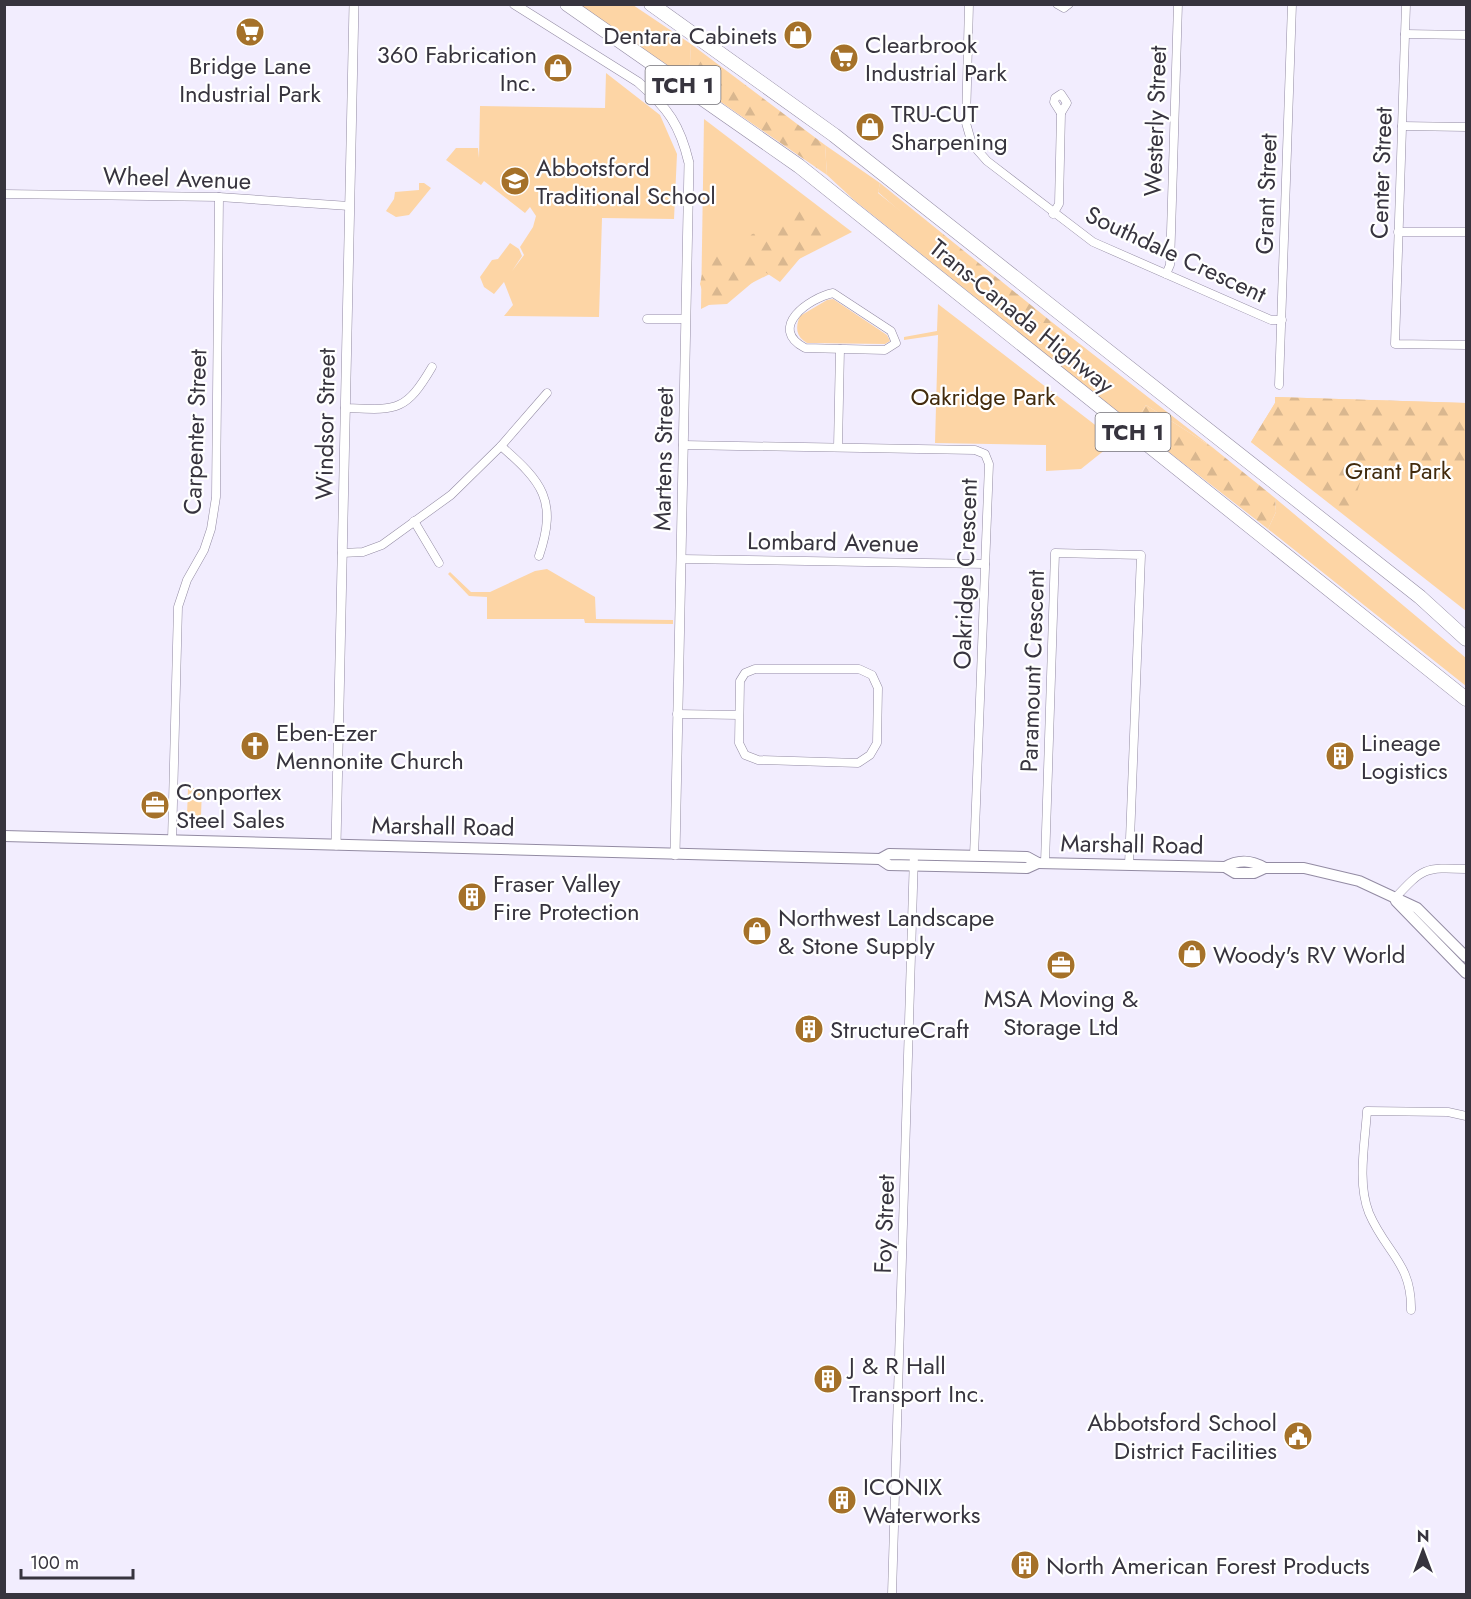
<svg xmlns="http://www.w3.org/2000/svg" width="1471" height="1599" font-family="Jost,sans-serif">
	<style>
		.green { fill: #fdd5a5 }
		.forest { fill: url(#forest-firs) }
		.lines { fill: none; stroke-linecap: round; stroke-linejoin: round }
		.minor-casing { stroke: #938ba3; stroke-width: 9 }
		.tertiary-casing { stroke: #938ba3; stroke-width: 10 }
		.secondary-casing { stroke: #938ba3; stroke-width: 12 }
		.motorway-casing { stroke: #938ba3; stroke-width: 15 }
		.minor { stroke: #fff; stroke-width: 8 }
		.tertiary { stroke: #fff; stroke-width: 9 }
		.secondary { stroke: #fff; stroke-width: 10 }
		.motorway { stroke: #fff; stroke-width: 14 }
		.labels { text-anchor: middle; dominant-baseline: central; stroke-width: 4.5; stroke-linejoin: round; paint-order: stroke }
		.shield { fill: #fff; stroke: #737178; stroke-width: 1.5 }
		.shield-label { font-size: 22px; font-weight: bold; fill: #37343e }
		.poi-label { font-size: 24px; fill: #37343e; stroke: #fff; text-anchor: start }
		.street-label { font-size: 24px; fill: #37343e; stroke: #fff }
		.park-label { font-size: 24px; fill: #422b0d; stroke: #fff }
	</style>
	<defs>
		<pattern id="forest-firs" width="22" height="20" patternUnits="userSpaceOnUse" patternTransform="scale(1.5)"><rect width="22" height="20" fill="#fdd5a5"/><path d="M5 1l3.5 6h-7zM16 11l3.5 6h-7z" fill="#d9b78f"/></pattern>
	</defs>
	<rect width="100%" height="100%" fill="#f2edfe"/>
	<g class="green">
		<path d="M579,5h54l58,39 -2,36z"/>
		<path d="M606,73l54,42 17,39 -3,65 -72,-1 -3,99 -95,-1 9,-11 -9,-23 -10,12 -10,-7 -4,-10 12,-17 6,-1 12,-16 9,6 3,7 -10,15 12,-16 -4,-8 13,-20 3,-11 -6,-9 -5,6 -41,-32 -3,4 -35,-25 10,-12h22l1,10 1,-52 125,2z"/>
		<path d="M704,119l148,113 -151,77z"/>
		<path d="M825,145l55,38 -2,10 163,130h12l159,124 -66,-42 -12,20 -280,-225 -27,-25z"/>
		<path d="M419,183h5l7,5 -22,27 -13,2 -10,-6 8,-12 1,-7 24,-2z"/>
		<path d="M833,299l54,36 3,6 -5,3 -78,-1c-11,-6 -12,-16 -7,-27l27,-16z"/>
		<path d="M938,304l178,137 -35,28 -35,2v-26l-111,-2 3,-108 -34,5v-3l33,-6z"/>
		<path d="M1275,397l191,6v208l-215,-169 24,-39z"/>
		<path d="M1275,498l191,160v28l-198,-157 8,-17z"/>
		<path d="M547,569l48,28 1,22 77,1v4l-88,-1 -1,-4h-97v-22l-18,-1 -21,-22 2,-2 21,20h19l45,-21z"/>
		<path d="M188,788h14l-1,28 -14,-1z"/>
	</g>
	<g class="forest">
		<path d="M691,44l134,101 2,30 -138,-95z"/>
		<path d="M880,183l173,140h-12l-106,-81 -57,-50z"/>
		<path d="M814,207l9,17 15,1 -3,14 -23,5 -32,38 -15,-10 -38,32 -20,1 -7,-21 5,-24 8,-5 25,-3 14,-18 20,-3 10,-17z"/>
		<path d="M1275,397l191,6v78c-18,-17 -36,-1 -56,-19l-9,7 -26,9 -11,-8 -15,48 -98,-76 24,-39z"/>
		<path d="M1146,405l66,42 63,51 1,14 -8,17 -134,-104z"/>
	</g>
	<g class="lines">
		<g class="minor-casing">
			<g id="minor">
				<path d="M969,4l-3,119 6,21 15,17 106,81 178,78h11"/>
				<path d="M1057,4l7,4 5,-4"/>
				<path d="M1406,4l-11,340 71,1"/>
				<path d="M1405,34l61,1"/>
				<path d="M1061,94l6,9 -6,10 -7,-11 1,-4z"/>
				<path d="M1402,126l64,1"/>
				<path d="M4,194l215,3 130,9"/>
				<path d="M1053,214l6,-10 2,-91"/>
				<path d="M1398,232h68"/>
				<path d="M1166,274l4,-9 8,-261"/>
				<path d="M833,293l58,38 5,12 -11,7 -80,-2c-38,-20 4,-50 28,-55z"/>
				<path d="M647,319h38"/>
				<path d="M1279,385l13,-381"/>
				<path d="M345,408c51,2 60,5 87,-41"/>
				<path d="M683,445l292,5 10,4 4,10 -15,392"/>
				<path d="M501,446c41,36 57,54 38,110"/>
				<path d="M838,447l2,-98"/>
				<path d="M414,521l25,42"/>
				<path d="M342,553l21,-1 19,-7 69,-50 50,-49 46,-53"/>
				<path d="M681,559l304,5"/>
				<path d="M755,669h104l13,6 6,13 -1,55 -7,12 -12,8 -100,-3 -13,-5 -6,-12 1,-62 5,-8z"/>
				<path d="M677,714l62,1"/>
				<path d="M172,841l6,-234 9,-27 17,-30 7,-21 5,-32 3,-300"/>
				<path d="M1045,863l10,-310 86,2 -12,310"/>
				<path d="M1394,899c29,-31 30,-32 72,-30"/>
				<path d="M1411,1310c1,-47 -25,-57 -42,-97 -12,-30 -4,-70 -2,-102l81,1 18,4"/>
				<path d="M892,1594l22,-740"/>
			</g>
		</g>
		<g class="tertiary-casing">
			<g id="tertiary">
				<path d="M514,4l124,78c30,26 42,43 51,81l-14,692"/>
				<path d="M336,845l18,-841"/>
			</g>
		</g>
		<g class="secondary-casing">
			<g id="secondary">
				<path d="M4,836l876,23 9,-5 138,3 11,6 187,4 10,6h19l11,-5h39l55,13 58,27 49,49"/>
				<path d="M880,859l9,6 138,3 11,-5"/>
				<path d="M1225,867c14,-8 26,-7 40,1"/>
				<path d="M1396,901l70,72"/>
			</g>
		</g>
		<g class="motorway-casing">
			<g id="motorway">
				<path d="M567,4l232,162 667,533"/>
				<path d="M651,4l183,131 586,462 46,42"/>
			</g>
		</g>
		<use href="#minor" class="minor"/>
		<use href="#tertiary" class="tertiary"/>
		<use href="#secondary" class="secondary"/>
		<use href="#motorway" class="motorway"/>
	</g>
	<defs>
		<g id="supermarket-disc" transform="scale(1.5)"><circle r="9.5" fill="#a57129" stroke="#fff"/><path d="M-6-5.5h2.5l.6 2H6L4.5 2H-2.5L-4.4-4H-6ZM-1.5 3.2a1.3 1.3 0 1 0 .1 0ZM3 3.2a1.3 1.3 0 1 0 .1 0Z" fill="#fff"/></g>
		<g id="shop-disc" transform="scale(1.5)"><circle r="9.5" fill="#a57129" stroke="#fff"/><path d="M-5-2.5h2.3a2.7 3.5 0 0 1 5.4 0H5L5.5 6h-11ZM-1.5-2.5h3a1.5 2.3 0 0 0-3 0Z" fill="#fff"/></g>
		<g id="school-disc" transform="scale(1.5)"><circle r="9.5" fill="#a57129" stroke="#fff"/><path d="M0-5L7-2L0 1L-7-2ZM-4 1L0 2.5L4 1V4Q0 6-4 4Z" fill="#fff"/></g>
		<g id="church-disc" transform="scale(1.5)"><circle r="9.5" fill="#a57129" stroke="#fff"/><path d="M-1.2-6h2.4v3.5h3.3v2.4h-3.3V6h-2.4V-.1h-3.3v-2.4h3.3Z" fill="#fff"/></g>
		<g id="building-disc" transform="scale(1.5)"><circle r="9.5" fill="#a57129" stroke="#fff"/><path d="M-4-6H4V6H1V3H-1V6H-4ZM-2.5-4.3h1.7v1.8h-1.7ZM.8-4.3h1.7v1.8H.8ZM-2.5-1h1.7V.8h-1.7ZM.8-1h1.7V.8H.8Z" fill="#fff"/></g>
		<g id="office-disc" transform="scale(1.5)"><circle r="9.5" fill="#a57129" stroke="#fff"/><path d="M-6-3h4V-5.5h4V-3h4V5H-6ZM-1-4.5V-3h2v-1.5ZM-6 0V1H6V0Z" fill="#fff"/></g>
		<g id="civic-disc" transform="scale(1.5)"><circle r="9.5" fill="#a57129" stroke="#fff"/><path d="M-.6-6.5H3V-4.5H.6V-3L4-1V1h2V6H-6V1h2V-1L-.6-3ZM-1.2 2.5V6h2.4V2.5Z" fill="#fff"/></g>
	</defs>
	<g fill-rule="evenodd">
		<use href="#supermarket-disc" x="250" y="32"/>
		<use href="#shop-disc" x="798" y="35"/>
		<use href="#supermarket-disc" x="844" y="58"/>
		<use href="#shop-disc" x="558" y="68"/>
		<use href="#shop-disc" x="870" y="127"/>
		<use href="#school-disc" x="515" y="181"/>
		<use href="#church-disc" x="255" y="746"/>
		<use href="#building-disc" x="1340" y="756"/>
		<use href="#office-disc" x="155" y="805"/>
		<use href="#building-disc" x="472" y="897"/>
		<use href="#shop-disc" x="757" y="931"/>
		<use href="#shop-disc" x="1192" y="954"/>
		<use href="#office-disc" x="1061" y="965"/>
		<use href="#building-disc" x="809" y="1029"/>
		<use href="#building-disc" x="828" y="1379"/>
		<use href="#civic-disc" x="1298" y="1436"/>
		<use href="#building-disc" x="842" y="1500"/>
		<use href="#building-disc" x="1025" y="1565"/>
	</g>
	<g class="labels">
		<g class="shield">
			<rect x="645.5" y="66" width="75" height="38" rx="4.5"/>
			<rect x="1095.5" y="413" width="75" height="38" rx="4.5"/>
		</g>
		<g class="shield-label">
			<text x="683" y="85">TCH 1</text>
			<text x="1133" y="432">TCH 1</text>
		</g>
		<g class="poi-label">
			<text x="777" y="35" text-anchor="end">Dentara Cabinets</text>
			<text x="865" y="44">Clearbrook<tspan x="865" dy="28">Industrial Park</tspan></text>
			<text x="537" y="54" text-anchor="end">360 Fabrication<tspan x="537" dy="28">Inc.</tspan></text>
			<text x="250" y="65" text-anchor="middle">Bridge Lane<tspan x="250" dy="28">Industrial Park</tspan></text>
			<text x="891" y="113">TRU-CUT<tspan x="891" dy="28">Sharpening</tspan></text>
			<text x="536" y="167">Abbotsford<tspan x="536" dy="28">Traditional School</tspan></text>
			<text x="276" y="732">Eben-Ezer<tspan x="276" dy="28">Mennonite Church</tspan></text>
			<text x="1361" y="742">Lineage<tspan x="1361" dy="28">Logistics</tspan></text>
			<text x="176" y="791">Conportex<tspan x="176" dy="28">Steel Sales</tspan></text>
			<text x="493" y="883">Fraser Valley<tspan x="493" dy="28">Fire Protection</tspan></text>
			<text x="778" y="917">Northwest Landscape<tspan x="778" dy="28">&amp; Stone Supply</tspan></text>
			<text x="1213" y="954">Woody's RV World</text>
			<text x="1061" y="998" text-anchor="middle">MSA Moving &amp;<tspan x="1061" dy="28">Storage Ltd</tspan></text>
			<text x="830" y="1029">StructureCraft</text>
			<text x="849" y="1365">J &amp; R Hall<tspan x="849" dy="28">Transport Inc.</tspan></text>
			<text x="1277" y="1422" text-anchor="end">Abbotsford School<tspan x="1277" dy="28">District Facilities</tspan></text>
			<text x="863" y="1486">ICONIX<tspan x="863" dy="28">Waterworks</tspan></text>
			<text x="1046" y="1565">North American Forest Products</text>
		</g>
		<g class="street-label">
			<text transform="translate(1155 121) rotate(-88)">Westerly Street</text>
			<text transform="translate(1381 173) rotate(-88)">Center Street</text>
			<text transform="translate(177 178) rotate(2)">Wheel Avenue</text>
			<text transform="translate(1266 194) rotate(-88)">Grant Street</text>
			<text transform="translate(1176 254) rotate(25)">Southdale Crescent</text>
			<text transform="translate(1022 316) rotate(39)">Trans-Canada Highway</text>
			<text transform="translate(325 424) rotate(-89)">Windsor Street</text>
			<text transform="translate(195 432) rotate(-88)">Carpenter Street</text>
			<text transform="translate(663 459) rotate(-89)">Martens Street</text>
			<text transform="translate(833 542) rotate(1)">Lombard Avenue</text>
			<text transform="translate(965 574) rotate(-88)">Oakridge Crescent</text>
			<text transform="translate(1032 671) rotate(-88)">Paramount Crescent</text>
			<text transform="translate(443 826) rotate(1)">Marshall Road</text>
			<text transform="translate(1132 844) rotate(1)">Marshall Road</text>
			<text transform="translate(884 1224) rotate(-88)">Foy Street</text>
		</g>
		<g class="park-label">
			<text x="983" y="396">Oakridge Park</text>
			<text x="1398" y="470">Grant Park</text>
		</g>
	</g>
	<rect width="1471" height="1599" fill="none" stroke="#37343e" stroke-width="12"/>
	<g transform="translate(1423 1551)" stroke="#ffffff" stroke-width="4.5" paint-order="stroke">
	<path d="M0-4.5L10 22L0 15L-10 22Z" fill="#37343e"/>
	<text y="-9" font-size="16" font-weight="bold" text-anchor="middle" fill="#37343e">N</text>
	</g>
	<path d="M21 1569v9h112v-9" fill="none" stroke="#37343e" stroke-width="3"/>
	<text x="30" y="1569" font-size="18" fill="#37343e" stroke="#ffffff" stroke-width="4.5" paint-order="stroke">100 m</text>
</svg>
